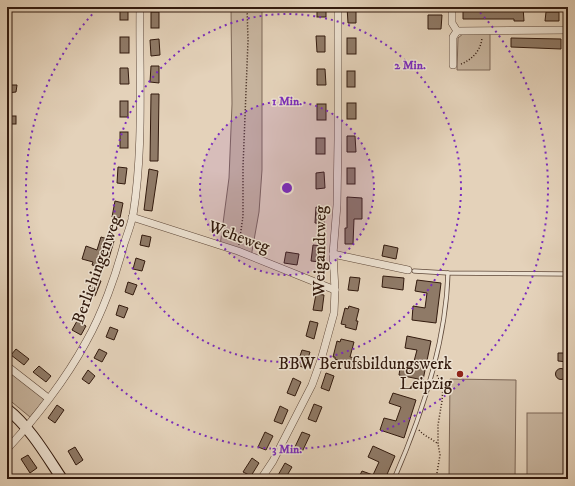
<svg xmlns="http://www.w3.org/2000/svg" width="575" height="486" font-family="'IM FELL DW Pica',serif">
	<style>
		.green { fill: #c6b39d; stroke: #7c6656 }
		.building { fill: #8f7a67; stroke: #321a0e }
		.lines { fill: none; stroke-linecap: round; stroke-linejoin: round }
		.service-casing { stroke: #5e4839; stroke-width: 5 }
		.minor-casing { stroke: #5e4839; stroke-width: 8 }
		.secondary-casing { stroke: #321a0e; stroke-width: 12 }
		.path { stroke: #321a0e; stroke-width: 1.5; stroke-dasharray: 1 2; stroke-linecap: butt }
		.service { stroke: #ede2d2; stroke-width: 3.5 }
		.minor { stroke: #ede2d2; stroke-width: 7 }
		.secondary { stroke: #ede2d2; stroke-width: 10 }
		.ring { fill: none; stroke: #7b2cbf; stroke-width: 2; stroke-dasharray: 2 4 }
		.poi-dot { fill: #8f2418; stroke: #ede2d2; stroke-width: 1.5 }
		.labels { text-anchor: middle; dominant-baseline: central; stroke-width: 3; stroke-linejoin: round; paint-order: stroke }
		.street-label { font-size: 17px; fill: #321a0e; stroke: #ede2d2 }
		.poi-label { font-size: 17px; fill: #321a0e; stroke: #ede2d2; text-anchor: end }
		.centre { fill: #7b2cbf; stroke: #ede2d2; stroke-width: 2 }
		.ring-label { font-size: 12px; text-anchor: middle; font-weight: bold; fill: #7b2cbf; stroke: #ede2d2; stroke-width: 3; stroke-linejoin: round; paint-order: stroke }
	</style>
	<rect width="100%" height="100%" fill="#e4d2ba"/>
	<filter id="stains"><feTurbulence type="fractalNoise" baseFrequency=".005" numOctaves="4"/><feColorMatrix values="0 0 0 0 .2 0 0 0 0 .09 0 0 0 0 .02 0 0 0 .5 -.17"/></filter>
	<radialGradient id="worn" r=".72"><stop offset=".6" stop-color="#630" stop-opacity="0"/><stop offset="1" stop-color="#630" stop-opacity=".3"/></radialGradient>
	<g class="green">
		<path d="M231,7h31v163l-3,42 -8,45 -31,-11 9,-68 3,-74z"/>
		<path d="M464,33h26v37h-33l1,-32z"/>
		<path d="M7,370l35,26 2,4 -14,17 -23,-19z"/>
		<path d="M450,379l66,1 -1,99h-66z"/>
		<rect x="527" y="413" width="41" height="66"/>
	</g>
	<g class="building">
		<rect x="120" y="7" width="8" height="13"/>
		<rect x="317" y="7" width="9" height="10"/>
		<path d="M347,7h9v16h-8z"/>
		<path d="M505,7h18l1,14h-10v-2h-51v-11l41,1z"/>
		<rect x="151" y="12" width="8" height="16"/>
		<path d="M546,12h13v9h-14z"/>
		<path d="M428,15h14l-1,14h-13z"/>
		<path d="M316,36h9v16h-8z"/>
		<rect x="120" y="37" width="9" height="16"/>
		<rect x="347" y="38" width="9" height="16"/>
		<path d="M511,38l50,1v10l-50,-2z"/>
		<path d="M159,39l1,16 -9,1 -1,-16z"/>
		<path d="M151,66h8v17l-9,-1z"/>
		<path d="M120,68h8l1,16h-9z"/>
		<path d="M317,69h8l1,16h-9z"/>
		<rect x="347" y="71" width="8" height="16"/>
		<path d="M7,85h10l-1,7 -9,1z"/>
		<path d="M151,94h8l-1,67h-8z"/>
		<rect x="120" y="101" width="8" height="16"/>
		<rect x="347" y="103" width="9" height="16"/>
		<rect x="317" y="104" width="9" height="16"/>
		<rect x="7" y="116" width="9" height="8"/>
		<rect x="120" y="132" width="8" height="16"/>
		<path d="M347,136h8l1,16h-9z"/>
		<rect x="316" y="138" width="9" height="16"/>
		<path d="M118,167l9,1 -2,16 -8,-1z"/>
		<rect x="347" y="168" width="8" height="16"/>
		<path d="M149,169l9,2 -6,40 -8,-1z"/>
		<path d="M324,172l1,16 -9,1v-16z"/>
		<path d="M347,197l15,1v21h-8l-1,25h-8v-16h2z"/>
		<path d="M115,201l8,2 -3,15 -8,-1z"/>
		<path d="M316,207l8,1v16l-9,-1z"/>
		<path d="M142,235l9,2 -2,10 -9,-2z"/>
		<path d="M101,237l13,4 -5,17 -8,-2 -4,10 -5,-1 1,-3 -11,-3 4,-13 11,4z"/>
		<path d="M313,245l9,1 -2,16 -9,-1z"/>
		<path d="M384,245l14,3 -2,11 -14,-3z"/>
		<path d="M286,252l13,2 -2,11 -13,-2z"/>
		<path d="M136,258l9,3 -3,10 -9,-2z"/>
		<path d="M383,276l21,2 -1,12 -21,-3z"/>
		<path d="M350,277l10,1 -2,13 -10,-1z"/>
		<path d="M93,278l8,3 -6,15 -7,-3z"/>
		<path d="M417,280l24,3 -5,40 -24,-3 1,-14 12,2 2,-15 -12,-2z"/>
		<path d="M128,282l9,3 -4,10 -8,-3z"/>
		<path d="M316,294l8,1 -2,16 -9,-1z"/>
		<path d="M119,305l9,3 -4,10 -8,-3z"/>
		<path d="M349,306l10,3 -3,12h2l-2,9 -11,-3 1,-2 -5,-1 4,-16 3,1z"/>
		<path d="M77,321l9,5 -5,9 -9,-5z"/>
		<path d="M310,321l8,2 -4,16 -8,-3z"/>
		<path d="M110,327l8,3 -4,10 -8,-3z"/>
		<path d="M407,336l24,5 -8,39 -24,-5 2,-13 12,3 4,-15 -12,-2z"/>
		<path d="M341,339l13,3 -4,15 5,1 -2,9 -10,-2v-3l-8,-3v-2h-2l4,-16 3,1z"/>
		<path d="M16,349l13,10 -5,6 -13,-10z"/>
		<path d="M99,349l8,4 -5,9 -8,-4z"/>
		<path d="M302,350l8,2 -5,16 -8,-3z"/>
		<path d="M558,353h10v9l-10,-1z"/>
		<path d="M39,366l12,10 -5,6 -13,-10z"/>
		<circle cx="561" cy="374" r="5.5"/>
		<path d="M88,370l7,6 -6,8 -7,-5z"/>
		<path d="M326,373l8,3 -5,15 -8,-3z"/>
		<path d="M293,378l8,4 -6,14 -8,-3z"/>
		<path d="M393,393l23,7 -12,38 -24,-8 4,-12 12,3 5,-14 -12,-4z"/>
		<path d="M314,404l8,3 -6,15 -8,-3z"/>
		<path d="M57,405l7,5 -9,13 -7,-5z"/>
		<path d="M280,406l8,4 -6,14 -8,-3z"/>
		<path d="M265,432l8,4 -7,14 -8,-3z"/>
		<path d="M302,432l8,3 -8,17 -8,-3z"/>
		<path d="M373,446l22,10 -10,23h-27l4,-8 11,4 6,-13 -11,-5z"/>
		<path d="M75,447l8,13 -7,5 -8,-14z"/>
		<path d="M28,455l9,13 -7,5 -9,-14z"/>
		<path d="M252,458l7,5 -8,13 -8,-4z"/>
		<path d="M285,463l7,4 -7,12h-5l-3,-2z"/>
	</g>
	<g class="lines">
		<g class="service-casing">
			<g id="service">
				<path d="M414,271l34,2 120,1"/>
				<path d="M567,380h1"/>
				<path d="M394,479c28,-64 52,-136 54,-206"/>
			</g>
		</g>
		<g class="minor-casing">
			<g id="minor">
				<path d="M452,7v16l5,8 -4,6v28"/>
				<path d="M457,31l111,-1"/>
				<path d="M132,217l106,34 97,39"/>
				<path d="M333,254l75,16"/>
				<path d="M7,366l41,32"/>
				<path d="M7,449c28,-30 59,-70 79,-107 16,-28 30,-67 38,-98 3,-9 7,-19 9,-29 11,-68 6,-139 7,-208"/>
				<path d="M261,479l12,-18 39,-76 9,-25 13,-47 1,-23 -2,-36 4,-49 1,-65v-133"/>
			</g>
		</g>
		<g class="secondary-casing">
			<path id="secondary" d="M7,409c23,18 39,46 55,70"/>
		</g>
		<g class="path">
			<path d="M461,64c11,-4 20,-14 21,-26"/>
			<path d="M239,245l4,-29v-49l5,-126 -1,-34"/>
			<path d="M419,430c5,6 12,8 19,14"/>
			<path d="M436,479l4,-24 -2,-11v-19l4,-24 1,-14 -6,-12"/>
		</g>
		<use href="#service" class="service"/>
		<use href="#minor" class="minor"/>
		<use href="#secondary" class="secondary"/>
	</g>
	<circle cx="287" cy="188" r="87" fill="#7b2cbf" fill-opacity=".12"/>
	<g class="ring">
		<circle cx="287" cy="188" r="87"/>
		<circle cx="287" cy="188" r="174"/>
		<path d="M476 8A261 261 0 1 1 98 8"/>
	</g>
	<circle class="poi-dot" cx="460" cy="374" r="4"/>
	<g class="labels">
		<g class="street-label">
			<text transform="translate(239 237) rotate(20)">Weheweg</text>
			<text transform="translate(320 251) rotate(-89)">Weigandtweg</text>
			<text transform="translate(97 270) rotate(-70)">Berlichingenweg</text>
		</g>
		<g class="poi-label">
			<text x="452" y="364">BBW Berufsbildungswerk<tspan x="452" dy="20">Leipzig</tspan></text>
		</g>
	</g>
	<circle cx="287" cy="188" r="6" class="centre"/>
	<g class="ring-label">
		<text x="410" y="69">2 Min.</text>
		<text x="287" y="105">1 Min.</text>
		<text x="287" y="453">3 Min.</text>
	</g>
	<rect width="575" height="486" fill="none" stroke="#e4d2ba" stroke-width="24"/>
	<rect x="8" y="8" width="559" height="470" fill="none" stroke="#321a0e" stroke-width="2"/>
	<rect x="12" y="12" width="551" height="462" fill="none" stroke="#321a0e"/>
	<rect width="100%" height="100%" filter="url(#stains)"/>
	<rect width="100%" height="100%" fill="url(#worn)"/>
</svg>
